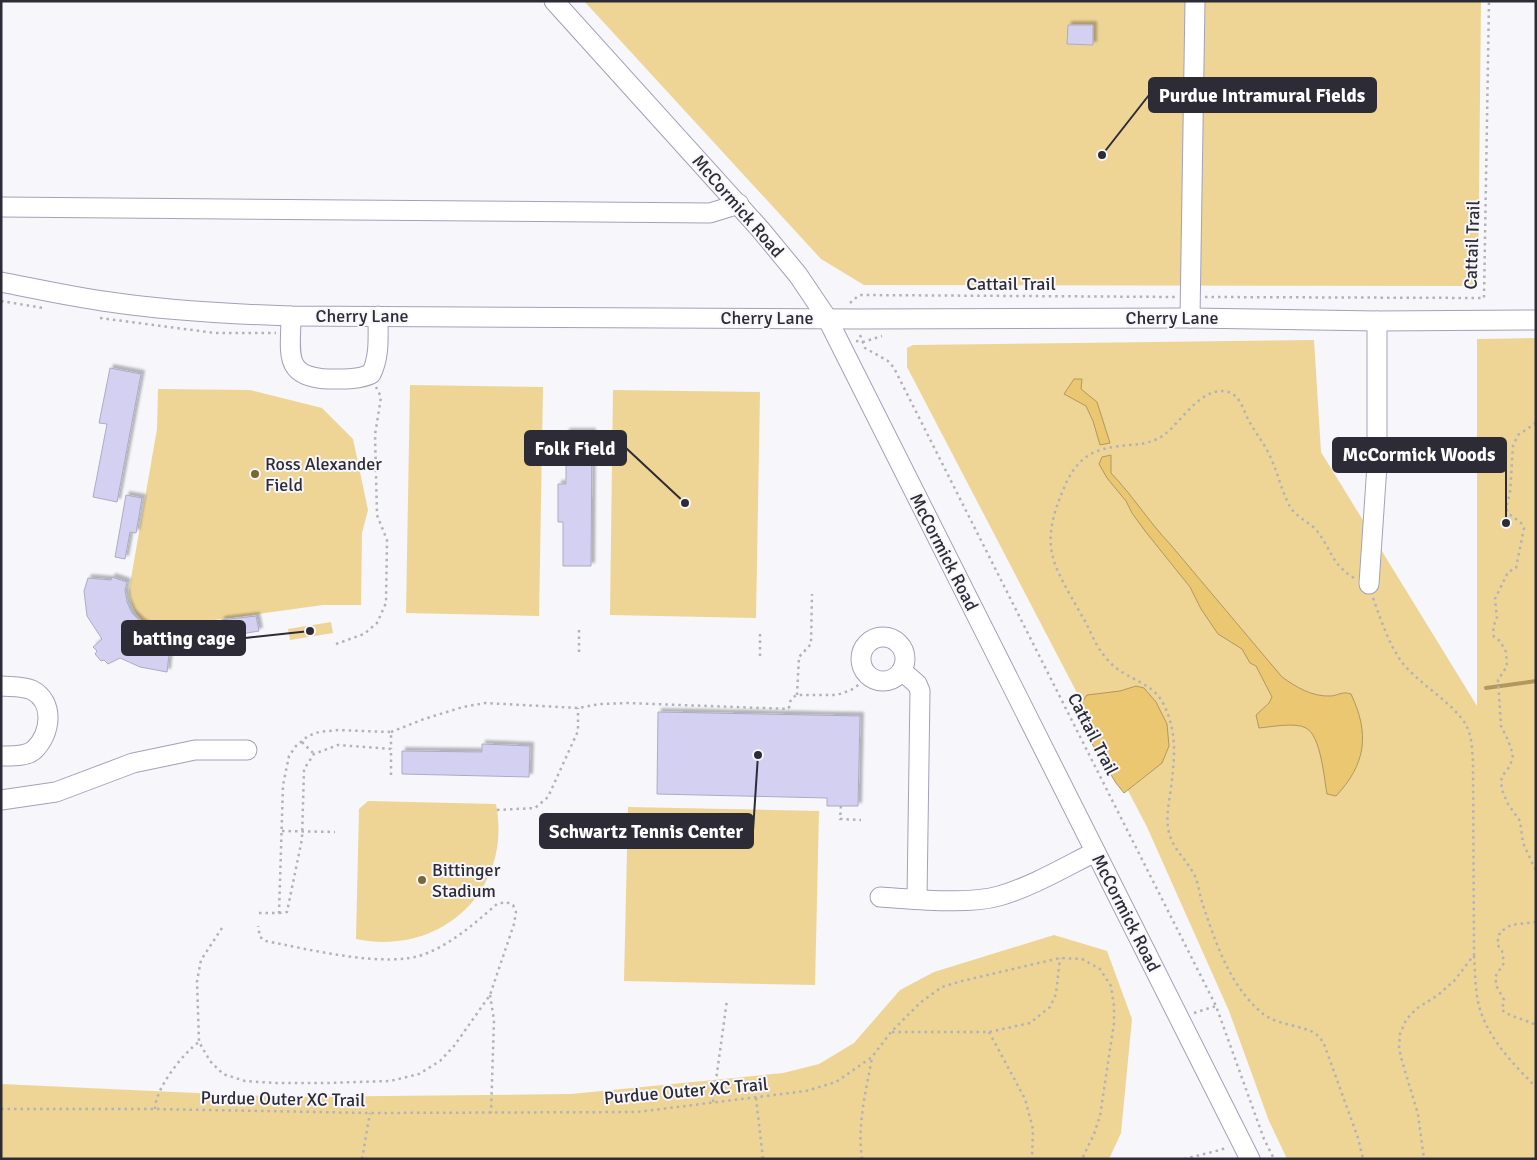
<svg xmlns="http://www.w3.org/2000/svg" width="1537" height="1160" font-family="Signika,sans-serif">
	<style>
		.green { fill: #eed596 }
		.water { fill: #eac770; stroke: #b1985f }
		.lines { fill: none; stroke-linecap: round; stroke-linejoin: round }
		.stream { stroke: #b1985f; stroke-width: 4 }
		.building { fill: #d3d0f2; stroke: #adabc3; filter: url(#shadow) }
		.minor-casing { stroke: #a3a1b9; stroke-width: 21 }
		.path { stroke: #b2b2b9; stroke-width: 2.5; stroke-dasharray: 2.5 4; stroke-linecap: butt }
		.minor { stroke: #fff; stroke-width: 19 }
		.poi-dot { fill: #7b6736; stroke: #f6f6fb; stroke-width: 2 }
		.labels { text-anchor: middle; dominant-baseline: central; stroke-width: 4; stroke-linejoin: round; paint-order: stroke }
		.street-label { font-size: 18px; fill: #2d2c36; stroke: #f6f6fb }
		.poi-label { font-size: 18px; fill: #2d2c36; stroke: #f6f6fb; text-anchor: start }
		.leader { fill: none; stroke: #2d2c36; stroke-width: 2 }
		.callout-dot { fill: #2d2c36; stroke: #f6f6fb; stroke-width: 2 }
		.callout { fill: #2d2c36; stroke: #2d2c36; stroke-width: 2 }
		.callout-label { font-size: 19px; text-anchor: middle; font-weight: bold; fill: #fff }
	</style>
	<defs>
		<filter id="shadow"><feDropShadow dx="3.5" dy="-3.5" stdDeviation="1" flood-color="#0004"/></filter>
	</defs>
	<rect width="100%" height="100%" fill="#f6f6fb"/>
	<g class="green">
		<path d="M584,1h897l-3,285 -614,-1 -43,-26z"/>
		<path d="M1536,338v821h-249l-18,-38 -40,-110 -82,-184 -240,-460v-19l6,-3 401,-5 7,112 156,254v-367z"/>
		<path d="M410,385l133,2 -4,229 -133,-3z"/>
		<path d="M158,389l92,1 72,18 31,31 15,71 -6,23 -1,72h-38l-159,22c-5,-1 -12,-1 -16,-3 -13,-6 -18,-22 -19,-34l28,-161z"/>
		<path d="M613,390l147,2 -4,226 -146,-3z"/>
		<path d="M331,622l2,11 -43,7 -2,-11z"/>
		<path d="M368,801l128,3c17,86 -55,153 -140,135l3,-130z"/>
		<path d="M628,807l191,4 -4,174 -191,-4z"/>
		<path d="M1054,935l53,16 25,68 -11,114 -12,26h-1108v-75l285,13 285,-3 212,-21 36,-9 35,-21 46,-53 34,-18z"/>
	</g>
	<g class="water">
		<path d="M1074,379h8l-1,10 16,13 13,41 -10,2 -7,-24 -7,-15 -22,-12z"/>
		<path d="M1111,455v18c22,23 38,49 59,71l112,133c14,10 30,20 49,19 8,-1 12,-5 20,-2 19,40 15,70 -15,102l-9,-2c-3,-16 -6,-58 -21,-66 -10,-6 -36,-1 -47,0l-3,-13 13,-12 3,-6 -16,-31 -6,-3 -8,-14 -24,-15 -17,-25 -11,-22 -45,-56 -13,-18 -6,-12 -19,-23 -8,-14 3,-7z"/>
		<path d="M1136,686l8,2 12,14 11,22 2,22 -7,17 -38,30 -8,-10 -36,-59 -2,-16 9,-13 33,-4z"/>
	</g>
	<g class="lines">
		<path class="stream" d="M1486,688l50,-7"/>
	</g>
	<g class="building">
		<path d="M1068,25h25v20l-26,-1z"/>
		<path d="M110,368l31,6 -24,128 -24,-5 14,-73 -8,-1z"/>
		<path d="M566,432h26l-1,134h-28v-44h-5v-38h8z"/>
		<path d="M126,495l16,3 -6,35 -6,-1 -5,27 -10,-2z"/>
		<path d="M112,577l15,5 -2,8 2,12 5,11 9,9 7,4 24,2 1,6 48,-6v-8l35,-4 3,15 -89,15 -3,26 -27,-5 -20,-9 -12,6 -4,-4 -3,1 -6,-7 2,-3 -4,-4 9,-8 -15,-23 -3,-25 4,-13 23,2z"/>
		<path d="M658,712l202,4 -2,90h-31v-8l-170,-4z"/>
		<path d="M482,744l48,2 -1,31 -127,-3v-23l80,1z"/>
	</g>
	<g class="lines">
		<g class="minor-casing">
			<g id="minor">
				<path d="M554,1l206,228 38,46 29,43 423,841"/>
				<path d="M1,207l709,6 29,-9"/>
				<path d="M1,282c36,7 72,15 109,20 60,9 120,12 181,14l569,3 330,-1 187,3 159,-1"/>
				<path d="M291,316c0,36 -9,61 37,63 15,0 29,1 43,-5 9,-17 7,-38 7,-58"/>
				<path d="M1190,318l5,-317"/>
				<path d="M1369,584l8,-119v-144"/>
				<circle cx="883" cy="659" r="22"/>
				<path d="M902,671l15,13 3,7 -3,208"/>
				<path d="M1,686c10,1 22,0 31,4 23,12 19,44 2,60 -8,7 -22,6 -33,6"/>
				<path d="M1,800l55,-8 77,-29 62,-13h52"/>
				<path d="M880,897c33,2 87,8 119,-1 32,-9 66,-29 96,-44"/>
			</g>
		</g>
		<g class="path">
			<path d="M1205,297l279,1 5,-297"/>
			<path d="M1,301l42,7"/>
			<path d="M850,303l8,-7 3,-1 316,2"/>
			<path d="M100,318l115,15h61"/>
			<path d="M860,335l5,13 23,13 6,7 322,638 48,133 10,20"/>
			<path d="M856,341l7,1 19,-6"/>
			<path d="M1536,423l-18,12 -5,11 -3,47 -4,15 2,5 13,10 3,5 -8,40 -8,4 -13,27 2,20c-4,6 -4,10 -3,18l6,4 6,11 1,14 -9,14 3,46 7,14 5,15 -3,11 -7,9 -2,6 1,9 6,14 12,17 3,22 13,28"/>
			<path d="M1354,578c-23,-14 -22,-28 -37,-47 -8,-10 -21,-13 -28,-26 -8,-16 -12,-35 -20,-51 -6,-12 -14,-22 -20,-33 -5,-9 -8,-23 -18,-28 -27,-11 -49,28 -66,41 -7,6 -17,9 -26,10 -15,2 -34,2 -48,10 -13,7 -22,21 -27,34 -26,60 -11,76 18,128 7,11 11,24 18,34 4,6 10,13 15,17 16,13 38,17 48,36 16,31 11,60 7,92 -2,13 -4,25 -1,38 5,17 15,24 23,38 6,8 7,21 10,31 13,39 27,83 60,111 15,13 44,12 55,22 3,2 5,6 7,9l34,94 5,21"/>
			<path d="M1373,598c8,22 15,44 28,63 17,23 55,43 66,66 5,10 5,23 6,34l1,194 -20,26 -16,14 -22,14 -10,11 -6,14 -1,14 3,13 16,53 6,45"/>
			<path d="M579,630v23"/>
			<path d="M336,644l28,-10 13,-11 9,-20 1,-63 -10,-25 -2,-80 6,-38 -5,-10"/>
			<path d="M760,656v-23"/>
			<path d="M797,695l2,-38 12,-13 1,-50"/>
			<path d="M789,715c0,-9 -1,-16 8,-20h40l14,-5 19,-13"/>
			<path d="M391,732l33,-13 39,-12 22,-4 93,5 22,-4 27,-1 162,6"/>
			<path d="M302,742l11,11"/>
			<path d="M841,806l-1,13 21,1"/>
			<path d="M497,810l38,-2 13,-11 30,-66v-23"/>
			<path d="M282,831l53,1"/>
			<path d="M259,913h20l4,-128 6,-29 7,-10 12,-10 11,-4 19,-2 53,2v17"/>
			<path d="M279,913l8,-1 15,-73 2,-70 10,-15 24,-9 53,4v30"/>
			<path d="M1536,922l-25,3 -11,7 -3,12 5,7 2,12 -9,14 2,10 7,13 -2,10c10,8 23,9 34,15"/>
			<path d="M222,928l-21,32 -4,21 2,61 11,19 13,13 22,7 30,2h51l64,-2 29,-7 21,-13 14,-15 36,-51 24,-71 2,-12 -3,-7 -7,-3 -9,2c-22,19 -44,39 -72,50 -38,15 -118,-5 -159,-13l-6,-4 -2,-11"/>
			<path d="M1474,956c1,13 1,27 3,40 5,36 34,66 59,91"/>
			<path d="M490,995l4,25 -3,93"/>
			<path d="M1194,1013l22,-7"/>
			<path d="M892,1032h97l41,-9 20,-16 6,-13 4,-36"/>
			<path d="M989,1032l36,67 8,30 -1,30"/>
			<path d="M756,1098l7,61"/>
			<path d="M713,1102l14,-102"/>
			<path d="M1,1109h154l215,4 267,-1 169,-21 30,-9 36,-25 19,-25 30,-30 21,-15 20,-6 98,-23 22,1 18,10 11,17 3,20v17l-14,93 -6,18 -12,25"/>
			<path d="M155,1109c0,-20 28,-56 44,-67"/>
			<path d="M362,1159l8,-46"/>
			<path d="M862,1159c-5,-34 4,-68 10,-101"/>
			<path d="M1184,1159l36,-9 8,-3"/>
		</g>
		<use href="#minor" class="minor"/>
	</g>
	<g class="poi-dot">
		<circle cx="255" cy="474" r="5"/>
		<circle cx="422" cy="880" r="5"/>
	</g>
	<g class="labels">
		<g class="street-label">
			<text transform="translate(738 206) rotate(49)">McCormick Road</text>
			<text transform="translate(1472 245) rotate(-88)">Cattail Trail</text>
			<text x="1011" y="284">Cattail Trail</text>
			<text x="362" y="316">Cherry Lane</text>
			<text x="767" y="318">Cherry Lane</text>
			<text x="1172" y="318">Cherry Lane</text>
			<text transform="translate(944 552) rotate(63)">McCormick Road</text>
			<text transform="translate(1093 734) rotate(63)">Cattail Trail</text>
			<text transform="translate(1126 913) rotate(63)">McCormick Road</text>
			<text transform="translate(686 1091) rotate(-5)">Purdue Outer XC Trail</text>
			<text transform="translate(283 1099) rotate(1)">Purdue Outer XC Trail</text>
		</g>
		<g class="poi-label">
			<text x="265" y="464">Ross Alexander<tspan x="265" dy="21">Field</tspan></text>
			<text x="432" y="870">Bittinger<tspan x="432" dy="21">Stadium</tspan></text>
		</g>
	</g>
	<path class="leader" d="M1102 155L1149 95M685 503L626 448M1506 523L1506 455M310 631L245 638M758 755L753 831"/>
	<g class="callout-dot">
		<circle cx="1102" cy="155" r="5"/>
		<circle cx="685" cy="503" r="5"/>
		<circle cx="1506" cy="523" r="5"/>
		<circle cx="310" cy="631" r="5"/>
		<circle cx="758" cy="755" r="5"/>
	</g>
	<g class="callout">
		<rect x="1149" y="78" width="227" height="34" rx="5"/>
		<rect x="525" y="431" width="101" height="34" rx="5"/>
		<rect x="1333" y="438" width="173" height="34" rx="5"/>
		<rect x="122" y="621" width="123" height="34" rx="5"/>
		<rect x="540" y="814" width="213" height="34" rx="5"/>
	</g>
	<g class="callout-label">
		<text x="1262" y="102">Purdue Intramural Fields</text>
		<text x="575" y="455">Folk Field</text>
		<text x="1419" y="461">McCormick Woods</text>
		<text x="184" y="645">batting cage</text>
		<text x="646" y="838">Schwartz Tennis Center</text>
	</g>
	<rect width="1537" height="1160" fill="none" stroke="#2d2c36" stroke-width="5"/>
</svg>
